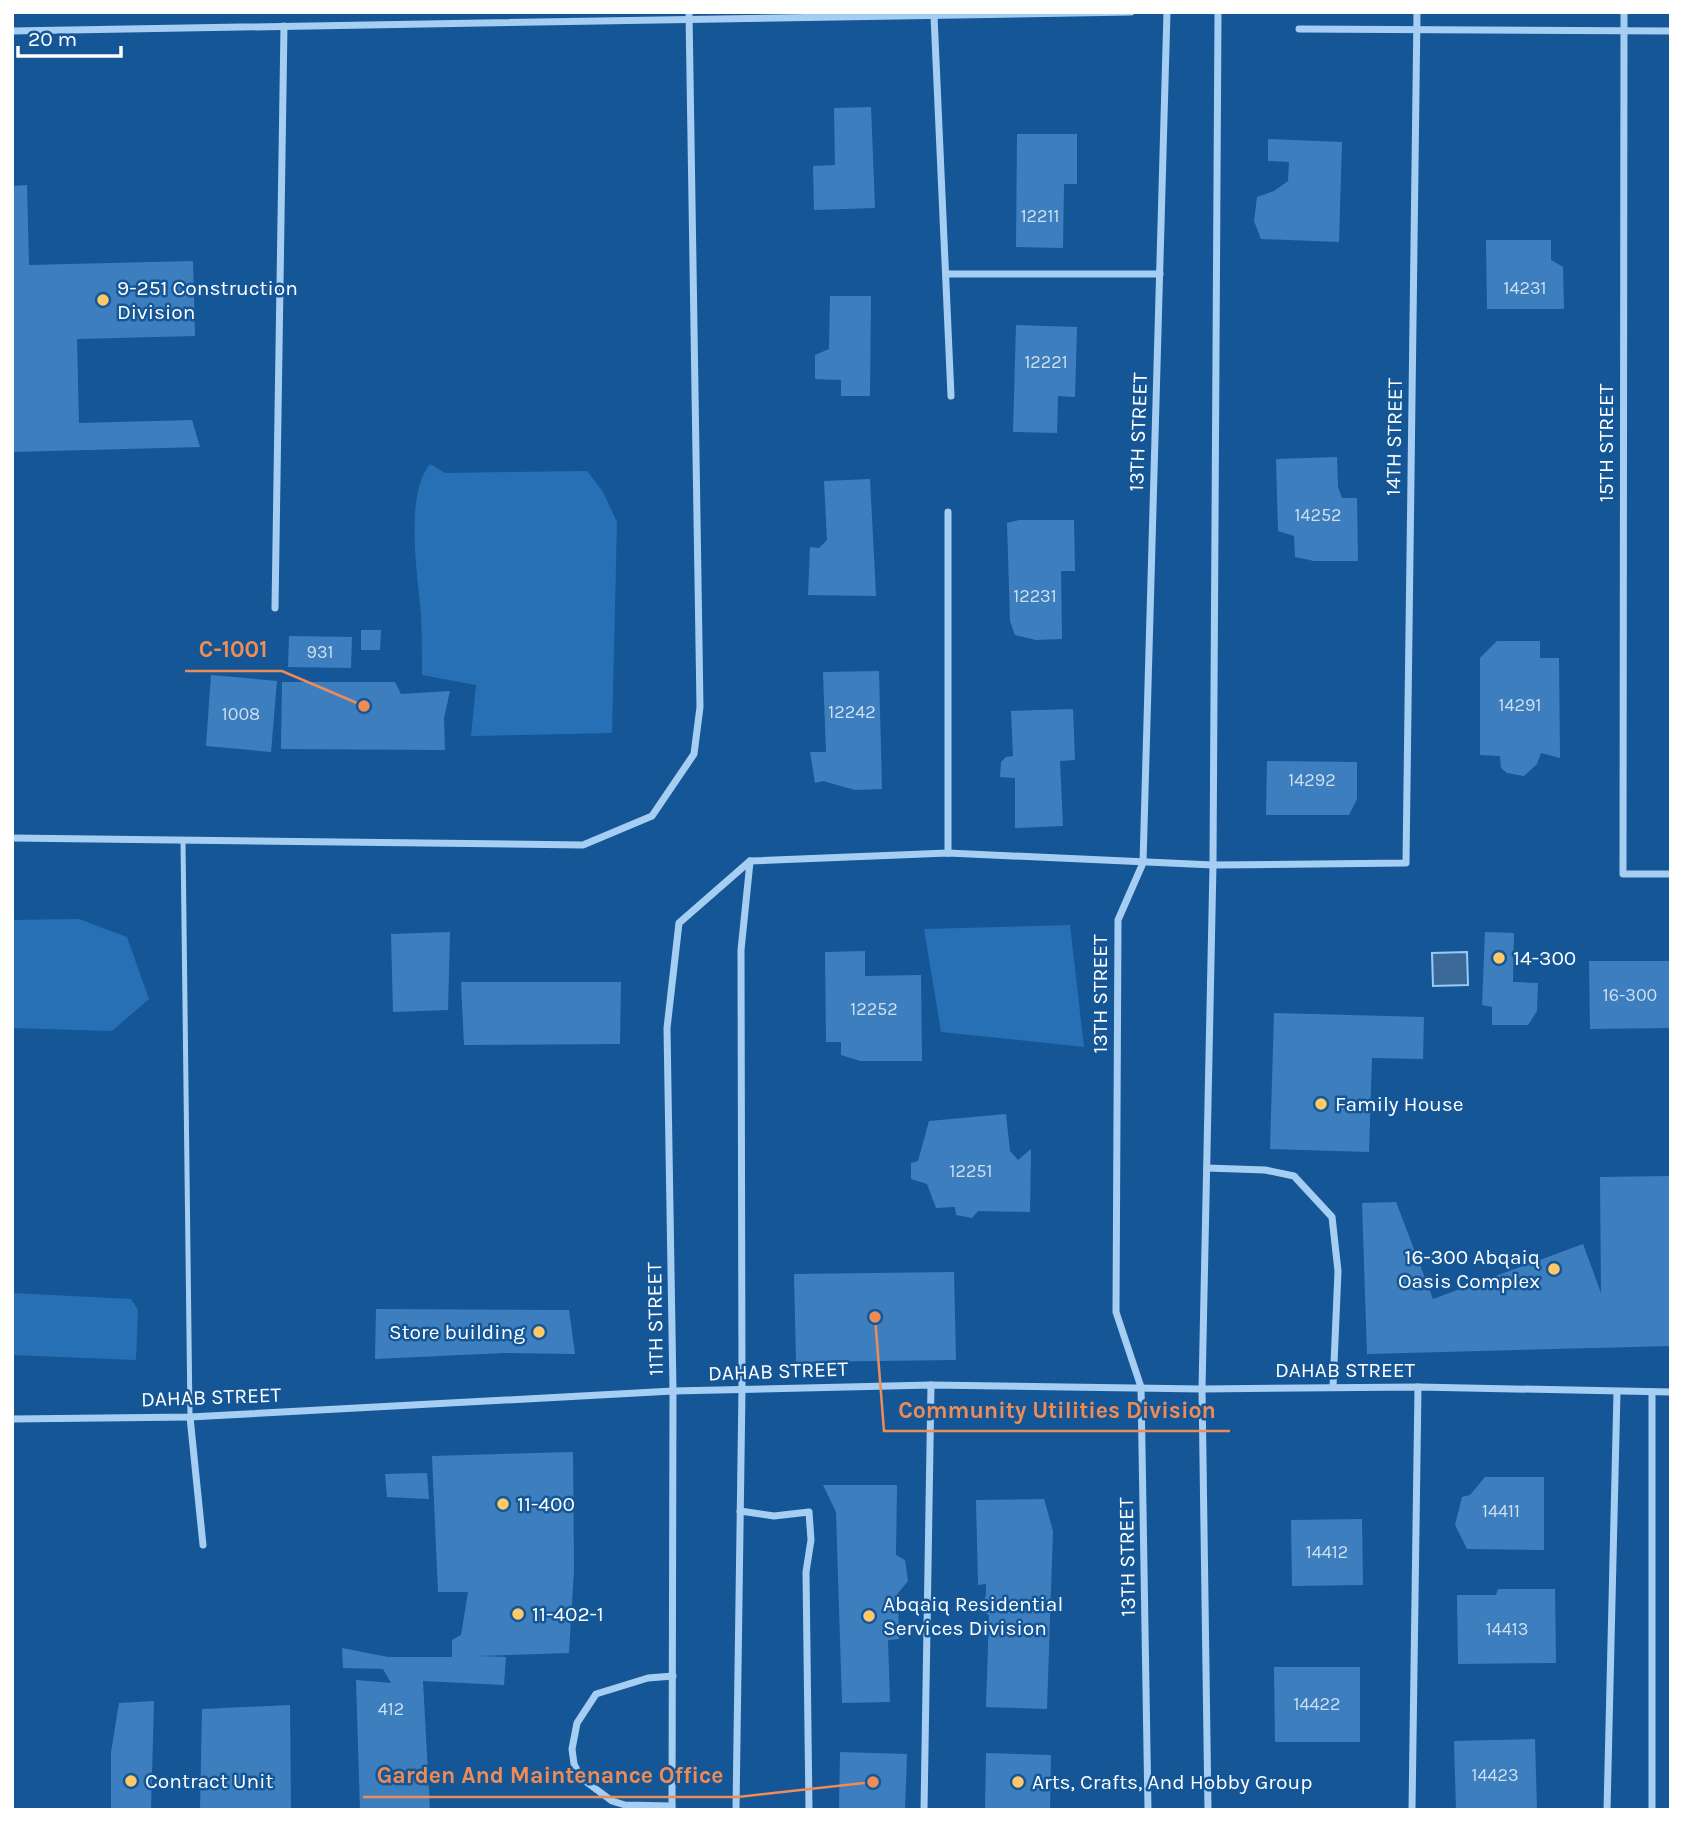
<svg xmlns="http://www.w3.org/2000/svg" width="1683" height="1822" font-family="Karla,sans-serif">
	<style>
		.green { fill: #2870b5 }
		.water { fill: #3b6a99; stroke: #99caf5; stroke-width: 2 }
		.building { fill: #3d7fbe }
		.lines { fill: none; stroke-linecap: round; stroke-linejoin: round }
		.service { stroke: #a6cef2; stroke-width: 5 }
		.minor { stroke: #a6cef2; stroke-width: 7 }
		.poi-dot { fill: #ffc967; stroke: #155697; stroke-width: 2.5 }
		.labels { text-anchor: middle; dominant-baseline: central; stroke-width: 5; stroke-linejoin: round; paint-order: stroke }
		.number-label { font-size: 18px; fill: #cedfef }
		.poi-label { font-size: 21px; fill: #fff; stroke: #155697; text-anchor: start }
		.street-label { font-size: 21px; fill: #fff; stroke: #155697 }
		.leader { fill: none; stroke: #ef8b55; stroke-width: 2.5 }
		.callout-dot { fill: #ef8b55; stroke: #155697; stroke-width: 2.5 }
		.callout-label { font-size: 23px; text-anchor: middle; font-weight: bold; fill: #ef8b55; stroke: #155697; stroke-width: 5; stroke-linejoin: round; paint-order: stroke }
	</style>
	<rect width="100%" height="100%" fill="#155697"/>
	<g class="green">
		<path d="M430,464l15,9 142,-2 16,21 14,30 -5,211 -141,3 5,-51 -54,-10c0,-20 0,-40 -1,-60 -3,-40 -17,-119 9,-151z"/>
		<path d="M79,919l48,18 22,62 -37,32 -100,-3v-108z"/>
		<path d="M1070,925l14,122 -143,-15 -17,-103z"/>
		<path d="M12,1293l119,6 7,11 -2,50 -124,-5z"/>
	</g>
	<path class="water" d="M1467,952l1,33 -35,1 -1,-33z"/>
	<g class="building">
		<path d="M871,107l4,101 -61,2 -1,-44 22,-1 -1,-57z"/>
		<path d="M1017,134h60v50h-13l-1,64 -47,-1z"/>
		<path d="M1268,139l74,3 -3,100 -78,-3 -7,-18 3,-24 17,-6 14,-10 1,-19 -21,-1z"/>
		<path d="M27,185l2,80 164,-4 2,75 -118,3 2,84 113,-3 8,27 -188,5v-266z"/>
		<path d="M1486,240h65v20l12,7 1,42h-77z"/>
		<path d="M830,296h41l-1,100h-29v-16l-26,-1v-24l14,-6z"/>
		<path d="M1016,325l61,2 -2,70 -17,-1 -1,37 -44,-1z"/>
		<path d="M1337,457l1,30 4,11h15l1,63h-44l-19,-4 -1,-21 -16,-5 -2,-72z"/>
		<path d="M870,479l6,117 -68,-1 2,-48 9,1 8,-8 -3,-59z"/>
		<path d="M1019,520h55l1,51h-14l1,68 -26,1 -21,-5 -5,-14 -3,-98z"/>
		<path d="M361,630h20l-1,20h-19z"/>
		<path d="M289,636l63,1 -1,31 -63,-1z"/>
		<path d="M1497,641h43v17h19l1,100 -19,-5 -4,11 -13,12 -17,-3 -6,-5 -1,-12 -20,-1v-97z"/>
		<path d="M879,671l3,118 -27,1 -32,-9 -8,2 -5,-31h16l-3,-80z"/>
		<path d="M211,675l66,6 -6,71 -65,-6z"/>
		<path d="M282,682h113l6,12 49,-3 -6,27 1,32 -164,-1z"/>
		<path d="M1073,709l2,51 -15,1 3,65 -48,2v-50l-15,-1 1,-15 5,-5 7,-1 -2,-45z"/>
		<path d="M1267,761l90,1v37l-8,16h-83z"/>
		<path d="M450,932l-2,78 -55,2 -2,-78z"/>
		<path d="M1485,932l29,1 -1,49 25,1 -1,28 -9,14h-36v-18l-10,-2z"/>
		<path d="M865,951v25l56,-1 1,86h-62l-19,-6v-13h-15l-1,-90z"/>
		<path d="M1589,961h82v67l-81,1z"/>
		<path d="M461,982h160l-1,62 -156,1z"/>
		<path d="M1274,1013l150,4 -1,42 -51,-1 -3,94 -99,-3z"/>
		<path d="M1006,1114l4,37 8,9 13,-11 -1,63 -52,-1 -6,7 -16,-3 -1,-8 -19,1 -9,-24 -16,-5v-16l7,-2 11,-40z"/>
		<path d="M1671,1176v170l-304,8 -5,-151 34,-1 37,97 150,-55 18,49 -1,-116z"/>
		<path d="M954,1272l2,88 -160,2 -2,-88z"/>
		<path d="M376,1309l193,1 6,44 -71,-1 -129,6z"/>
		<path d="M573,1452l1,118 -5,83 -91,3 28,1 -2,28 -81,-4 7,129h-70l-4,-130 35,3 -8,-14 -40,-1 -1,-20 46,9h64v-17l9,-5 7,-43h-30l-6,-136z"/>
		<path d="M427,1473l2,26 -42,-2 -2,-23z"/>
		<path d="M1485,1477h59v73l-77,-1 -12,-24 7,-28 8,-2z"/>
		<path d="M823,1485h74l-1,70 9,5 3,21 -10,12 1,46 -11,1 2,62 -48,1 -6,-191z"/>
		<path d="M1044,1499l9,32 -6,178 -61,-2 3,-92 -10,-5 7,-15v-11l-8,1 -2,-85z"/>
		<path d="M1362,1519l1,66 -71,1 -1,-66z"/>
		<path d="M1498,1589h57l1,74 -98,1 -1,-69h39z"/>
		<path d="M1274,1667h86v75h-85z"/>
		<path d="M154,1701l-3,109h-40v-58l8,-49z"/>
		<path d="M290,1705l1,105h-91l2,-101z"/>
		<path d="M1535,1739l2,70 -81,1 -2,-69z"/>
		<path d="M840,1752l67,2 -2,56h-66z"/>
		<path d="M986,1753l65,2 -1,55h-65z"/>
	</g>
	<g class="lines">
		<path class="service" d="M183,840l7,577"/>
		<g class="minor">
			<path d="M1624,12l-1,862h48"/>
			<path d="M934,16l17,380"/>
			<path d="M1299,29l372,2"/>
			<path d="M12,31l1119,-19"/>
			<path d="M947,274h213"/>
			<path d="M948,512v341"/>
			<path d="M275,608l9,-582"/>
			<path d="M12,838l571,7 69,-29 42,-62 6,-47 -11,-695"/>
			<path d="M750,861l198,-8 265,12 193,-2 11,-851"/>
			<path d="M1207,1168l58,2 29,6 38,41 6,54 -5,116"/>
			<path d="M190,1417l13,128"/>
			<path d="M12,1419l178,-2 483,-26 258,-6 271,4 216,-2 253,5"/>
			<path d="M740,1511l34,5 35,-4 2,28 -5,32 3,238"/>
			<path d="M672,1806l-47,-1 -13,-4 -31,-23 -7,-14 -2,-15 5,-26 19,-29 52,-16 25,-2"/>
			<path d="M672,1810l1,-419 -6,-363 12,-105 71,-62"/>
			<path d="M736,1810l6,-421 -1,-439 9,-88"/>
			<path d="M924,1810l7,-425"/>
			<path d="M1148,1810l-7,-423 -25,-75 2,-392 25,-57 24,-851"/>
			<path d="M1208,1810l-6,-421 11,-524 5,-853"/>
			<path d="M1412,1810l6,-423"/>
			<path d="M1607,1810l10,-418"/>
			<path d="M1652,1810v-418"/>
		</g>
	</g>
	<g class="poi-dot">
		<circle cx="103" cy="300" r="7"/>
		<circle cx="1499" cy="958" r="7"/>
		<circle cx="1321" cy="1104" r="7"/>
		<circle cx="1554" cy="1269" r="7"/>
		<circle cx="539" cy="1332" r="7"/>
		<circle cx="503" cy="1504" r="7"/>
		<circle cx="518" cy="1614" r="7"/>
		<circle cx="869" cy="1616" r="7"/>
		<circle cx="131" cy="1781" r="7"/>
		<circle cx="1018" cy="1782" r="7"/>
	</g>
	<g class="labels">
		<g class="number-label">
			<text x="1040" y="216">12211</text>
			<text x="1525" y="288">14231</text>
			<text x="1046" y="362">12221</text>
			<text x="1318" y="515">14252</text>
			<text x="1035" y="596">12231</text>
			<text x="320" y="652">931</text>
			<text x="1520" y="705">14291</text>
			<text x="852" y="712">12242</text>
			<text x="241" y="714">1008</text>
			<text x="1312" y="780">14292</text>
			<text x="1630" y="995">16-300</text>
			<text x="874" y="1009">12252</text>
			<text x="971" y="1171">12251</text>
			<text x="1501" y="1511">14411</text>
			<text x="1327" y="1552">14412</text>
			<text x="1507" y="1629">14413</text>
			<text x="1317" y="1704">14422</text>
			<text x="391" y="1709">412</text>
			<text x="1495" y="1775">14423</text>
		</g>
		<g class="poi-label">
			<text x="117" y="288">9-251 Construction<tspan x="117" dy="24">Division</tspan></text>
			<text x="1513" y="958">14-300</text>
			<text x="1335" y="1104">Family House</text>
			<text x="1540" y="1257" text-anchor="end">16-300 Abqaiq<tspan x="1540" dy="24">Oasis Complex</tspan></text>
			<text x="525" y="1332" text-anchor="end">Store building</text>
			<text x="517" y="1504">11-400</text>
			<text x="883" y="1604">Abqaiq Residential<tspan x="883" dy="24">Services Division</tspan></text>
			<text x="532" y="1614">11-402-1</text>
			<text x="145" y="1781">Contract Unit</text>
			<text x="1032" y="1782">Arts, Crafts, And Hobby Group</text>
		</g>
		<g class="street-label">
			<text transform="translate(1138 432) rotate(-88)">13TH STREET</text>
			<text transform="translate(1394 437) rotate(-89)">14TH STREET</text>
			<text transform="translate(1606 443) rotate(-90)">15TH STREET</text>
			<text transform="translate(1100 994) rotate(-90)">13TH STREET</text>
			<text transform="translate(655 1319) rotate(-91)">11TH STREET</text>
			<text x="1345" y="1370">DAHAB STREET</text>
			<text transform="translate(778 1371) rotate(-2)">DAHAB STREET</text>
			<text transform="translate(211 1397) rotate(-2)">DAHAB STREET</text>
			<text transform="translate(1127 1557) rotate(-91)">13TH STREET</text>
		</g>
	</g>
	<path class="leader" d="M364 706L282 671H185M875 1317L884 1431H1230M873 1782L738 1797H363"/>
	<g class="callout-dot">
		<circle cx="364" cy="706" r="7"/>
		<circle cx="875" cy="1317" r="7"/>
		<circle cx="873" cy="1782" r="7"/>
	</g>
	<g class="callout-label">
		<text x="233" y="657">C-1001</text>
		<text x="1057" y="1418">Community Utilities Division</text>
		<text x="550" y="1783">Garden And Maintenance Office</text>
	</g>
	<rect width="1683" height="1822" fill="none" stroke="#ffffff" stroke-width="28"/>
	<path d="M18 46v10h103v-10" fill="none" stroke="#ffffff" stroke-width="3.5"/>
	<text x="28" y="46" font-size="21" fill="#ffffff" stroke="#155697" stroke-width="5" paint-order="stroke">20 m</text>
</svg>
